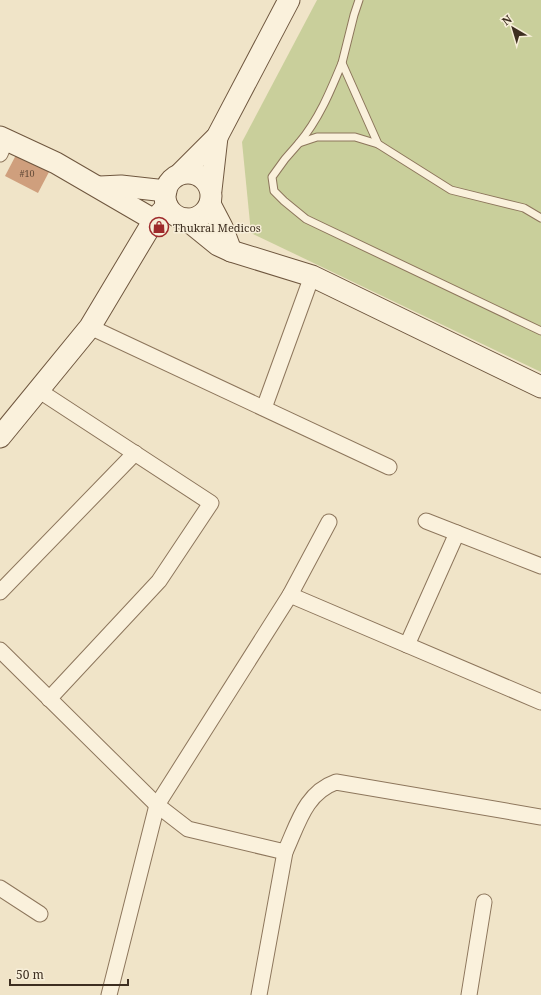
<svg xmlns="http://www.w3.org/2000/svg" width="541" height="995" font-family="'Noto Serif',serif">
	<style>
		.green { fill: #c9cf9b }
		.building { fill: #cf9f7d }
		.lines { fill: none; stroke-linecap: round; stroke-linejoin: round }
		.lane-casing { stroke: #8d765c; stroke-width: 9 }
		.street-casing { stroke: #8d765c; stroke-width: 17 }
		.secondary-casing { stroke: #6f573f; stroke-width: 23 }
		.lane { stroke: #faf1dc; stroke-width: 7 }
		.street { stroke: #faf1dc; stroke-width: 15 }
		.secondary { stroke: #faf1dc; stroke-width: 21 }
		.labels { text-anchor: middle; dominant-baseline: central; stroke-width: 3; stroke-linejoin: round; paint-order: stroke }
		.number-label { font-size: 9px; fill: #624a37 }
		.poi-label { font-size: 11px; fill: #3d2e20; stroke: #f7eed8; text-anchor: start }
	</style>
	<rect width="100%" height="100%" fill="#f0e4c8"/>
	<path class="green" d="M317,0h224v372l-290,-139 -9,-91z"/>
	<path class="building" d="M16,155l34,15 -12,23 -33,-17z"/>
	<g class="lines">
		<g class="lane-casing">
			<g id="lane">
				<path d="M359,0l-5,15 -12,48 36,81 73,46 73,18 17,10"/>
				<path d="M299,143c20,-24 31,-51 43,-80"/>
				<path d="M378,144l-23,-7h-38l-18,6 -14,16 -13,18 2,14 10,10 22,18 235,112"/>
			</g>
		</g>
		<g class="street-casing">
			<g id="street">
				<path d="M0,154l6,-14"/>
				<path d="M90,327l299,140"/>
				<path d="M38,390l173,113 -52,78 -110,118"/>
				<path d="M264,408l48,-132"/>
				<path d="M426,521l115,45"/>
				<path d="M0,592l135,-139"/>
				<path d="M290,595l251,107"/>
				<path d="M407,645l50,-112"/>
				<path d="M0,650l157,155 31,24 97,23c13,-28 20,-59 51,-70l205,35"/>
				<path d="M0,888l40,26"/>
				<path d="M109,995l48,-190 133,-210 39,-73"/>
				<path d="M259,995l26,-143"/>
				<path d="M469,995l15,-93"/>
			</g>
		</g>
		<g class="secondary-casing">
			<g id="secondary">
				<path d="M0,137l56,26 98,57"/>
				<circle cx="188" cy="196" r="23"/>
				<path d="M181,173l36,-36 72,-137"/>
				<path d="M100,187l21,-1 45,5"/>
				<path d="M211,190l6,-53"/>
				<path d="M210,204l12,23 9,24"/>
				<path d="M186,219l32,26 13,6 81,25 229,111"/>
				<path d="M0,437l90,-110 64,-107 13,-14"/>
			</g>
		</g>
		<use href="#lane" class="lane"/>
		<use href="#street" class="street"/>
		<use href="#secondary" class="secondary"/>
	</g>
	<defs>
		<g id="shop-ring" transform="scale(1)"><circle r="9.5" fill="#f7eed8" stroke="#9e2a2b" stroke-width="1.5"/><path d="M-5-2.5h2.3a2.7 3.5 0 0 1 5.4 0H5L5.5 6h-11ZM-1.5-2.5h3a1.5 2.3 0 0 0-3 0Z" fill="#9e2a2b"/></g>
	</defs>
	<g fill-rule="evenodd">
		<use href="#shop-ring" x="159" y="227"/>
	</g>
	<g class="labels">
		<g class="number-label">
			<text x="27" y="173">#10</text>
		</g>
		<g class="poi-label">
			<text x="173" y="227">Thukral Medicos</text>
		</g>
	</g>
	<g transform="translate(513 28) rotate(322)" stroke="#f7eed8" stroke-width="3" paint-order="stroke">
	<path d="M0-3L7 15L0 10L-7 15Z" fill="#3d2e20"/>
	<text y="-6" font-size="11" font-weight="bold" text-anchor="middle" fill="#3d2e20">N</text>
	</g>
	<path d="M10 979v6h118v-6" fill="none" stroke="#3d2e20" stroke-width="2"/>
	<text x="16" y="979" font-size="12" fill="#3d2e20" stroke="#f7eed8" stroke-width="3" paint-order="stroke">50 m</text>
</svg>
